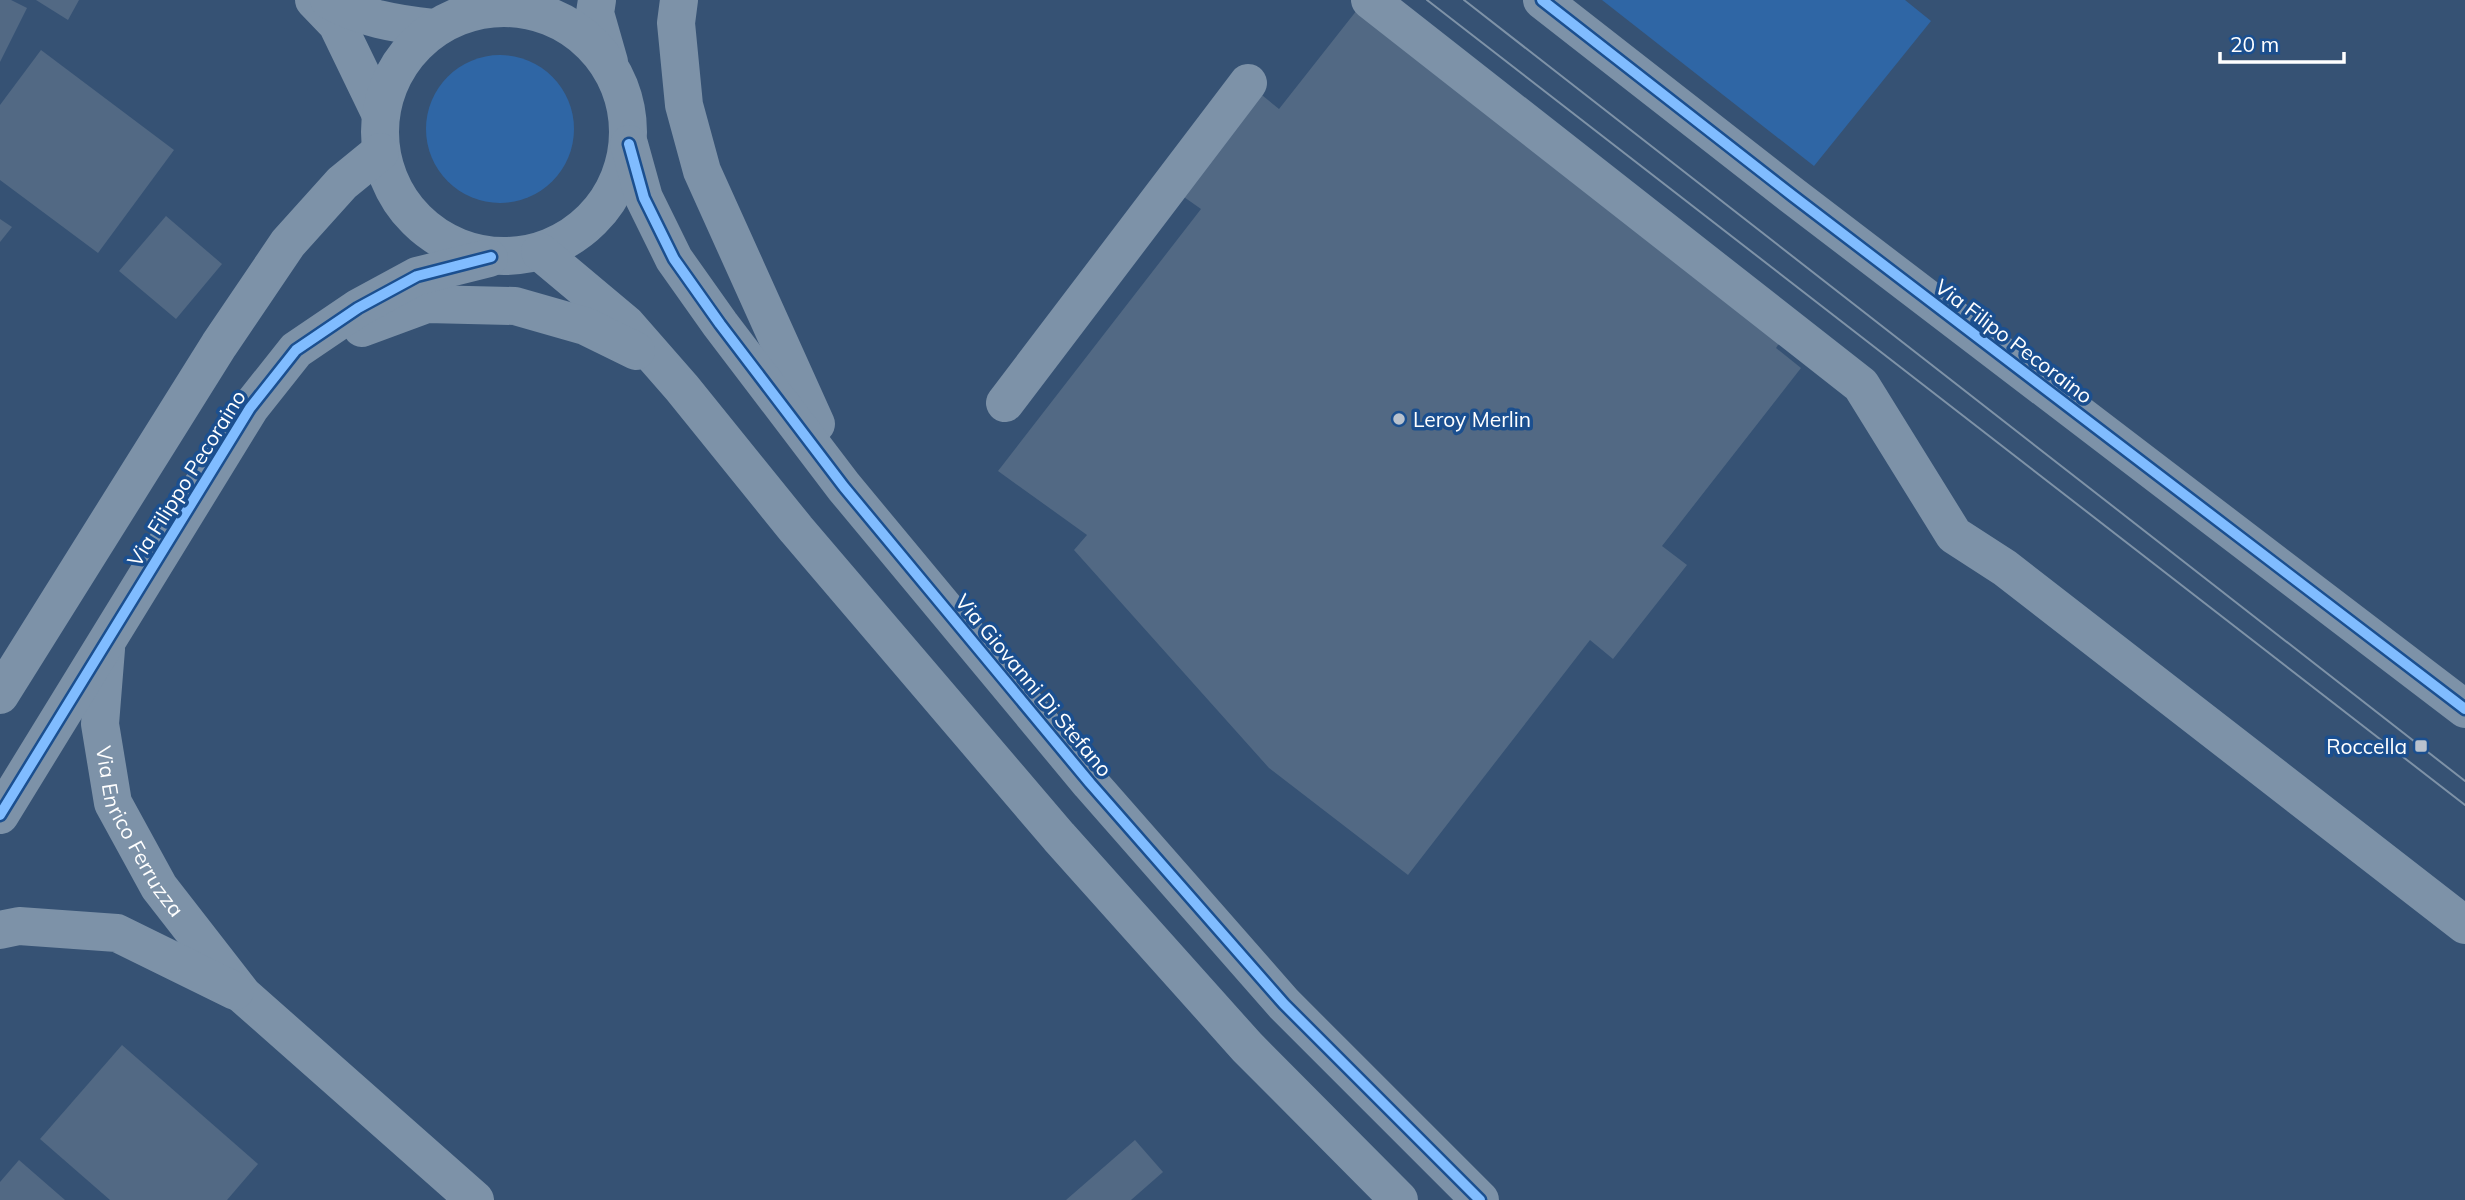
<svg xmlns="http://www.w3.org/2000/svg" width="2465" height="1200" font-family="Mulish,sans-serif">
	<style>
		.green { fill: #2f66a5 }
		.building { fill: #526984 }
		.lines { fill: none; stroke-linecap: round; stroke-linejoin: round }
		.minor { stroke: #7d92a8; stroke-width: 38 }
		.tram { stroke: #7e92a7; stroke-width: 2 }
		.cycleway-casing { stroke: #1b4f8f; stroke-width: 15 }
		.cycleway { stroke: #80bcff; stroke-width: 10 }
		.poi-dot { fill: #b9c2ce; stroke: #1b4f8f; stroke-width: 2.5 }
		.labels { text-anchor: middle; dominant-baseline: central; stroke-width: 7; stroke-linejoin: round; paint-order: stroke }
		.street-label { font-size: 21px; fill: #fff; stroke: #1b4f8f }
		.poi-label { font-size: 21px; fill: #fff; stroke: #1b4f8f; text-anchor: start }
	</style>
	<rect width="100%" height="100%" fill="#365274"/>
	<g class="green">
		<path d="M1602,0h303l26,21 -117,145z"/>
		<circle cx="500" cy="129" r="74"/>
	</g>
	<g class="building">
		<path d="M0,0h11l16,8 -27,54z"/>
		<path d="M36,0h43l-11,20z"/>
		<path d="M1357,10l427,326 -8,12 25,20 -139,178 25,19 -74,94 -23,-19 -182,235 -139,-107 -195,-218 13,-15 -89,-64 203,-262 -27,-19 78,-103 27,22z"/>
		<path d="M41,50l133,100 -76,103 -98,-73v-75z"/>
		<path d="M166,216l56,48 -46,55 -57,-48z"/>
		<path d="M0,219l12,8 -12,15z"/>
		<path d="M122,1045l136,119 -31,36h-117l-70,-61z"/>
		<path d="M1135,1140l28,32 -32,28h-65z"/>
		<path d="M19,1160l46,40h-65v-18z"/>
	</g>
	<g class="lines">
		<g class="minor">
			<path d="M314,0l23,24 43,89"/>
			<path d="M329,0c32,18 67,24 104,28"/>
			<path d="M597,0l-2,13 14,49"/>
			<path d="M679,0l-3,23 8,82 18,66 114,253"/>
			<path d="M1370,0l491,385 93,150 51,33 460,357"/>
			<path d="M1542,0l251,196 672,513"/>
			<circle cx="504" cy="132" r="124"/>
			<path d="M629,144l15,54 30,61 46,65 124,163 246,296 194,221 196,196"/>
			<path d="M540,252l86,72 56,64 114,141 263,308 188,210 152,153"/>
			<path d="M362,328l65,-24 88,2 70,20 51,25"/>
			<path d="M1005,403l243,-320"/>
			<path id="s1" d="M106,649l-6,75 13,79 46,84 84,108 232,205"/>
			<path d="M0,695l219,-350 69,-102 54,-60 38,-31"/>
			<path d="M0,815l250,-407 46,-58 62,-42 59,-32 72,-18"/>
			<path d="M0,930l19,-4 98,7 118,58"/>
		</g>
		<g class="tram">
			<path d="M1427,0l1038,805"/>
			<path d="M1464,0l1001,781"/>
		</g>
		<g class="cycleway-casing">
			<g id="cycleway">
				<path d="M1542,0l251,196 672,513"/>
				<path d="M629,144l15,54 30,61 46,65 124,163 246,296 194,221 196,196"/>
				<path d="M0,815l250,-407 46,-58 62,-42 59,-32 74,-19"/>
			</g>
		</g>
		<use href="#cycleway" class="cycleway"/>
	</g>
	<g class="poi-dot">
		<circle cx="1399" cy="419" r="7"/>
		<rect x="2414" y="739" width="14" height="14" rx="3.5"/>
	</g>
	<g class="labels">
		<g class="street-label">
			<text transform="translate(2014 341) rotate(37)">Via Filipo Pecoraino</text>
			<text transform="translate(186 478) rotate(-58)">Via Filippo Pecoraino</text>
			<text transform="translate(1034 685) rotate(50)">Via Giovanni Di Stefano</text>
			<text stroke="none"><textPath href="#s1" startOffset="191">Via Enrico Ferruzza</textPath></text>
		</g>
		<g class="poi-label">
			<text x="1413" y="419">Leroy Merlin</text>
			<text x="2407" y="746" text-anchor="end">Roccella</text>
		</g>
	</g>
	<path d="M2220 52v10h124v-10" fill="none" stroke="#ffffff" stroke-width="3.5"/>
	<text x="2230" y="52" font-size="21" fill="#ffffff" stroke="#1b4f8f" stroke-width="5" paint-order="stroke">20 m</text>
</svg>
